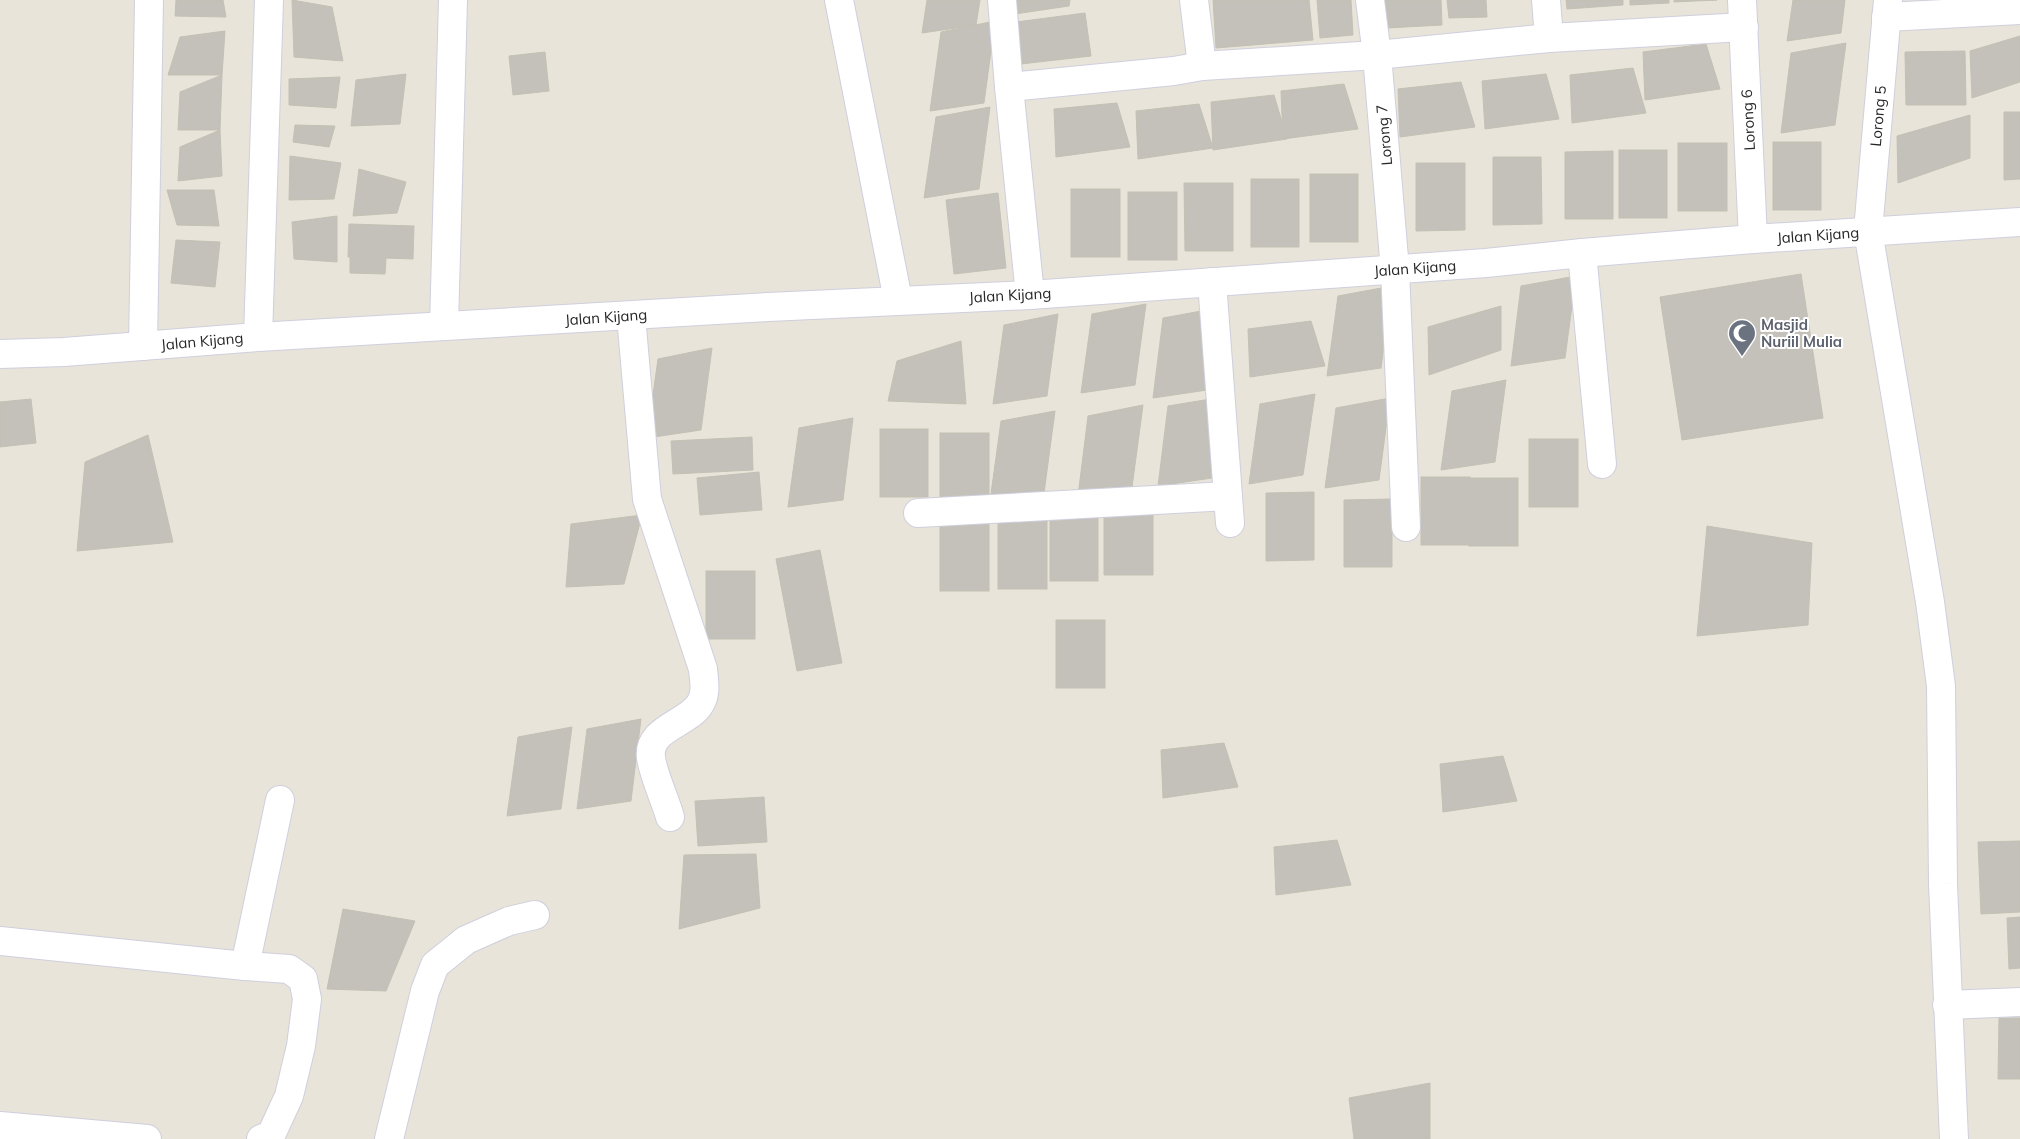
<svg xmlns="http://www.w3.org/2000/svg" width="2020" height="1139" font-family="Mulish,sans-serif">
	<style>
		.building { fill: #c3c1b9; stroke: #c3c0b4 }
		.lines { fill: none; stroke-linecap: round; stroke-linejoin: round }
		.minor-casing { stroke: #cfcfde; stroke-width: 30 }
		.minor { stroke: #fff; stroke-width: 28 }
		.labels { text-anchor: middle; dominant-baseline: central; stroke-width: 4; stroke-linejoin: round; paint-order: stroke }
		.street-label { font-size: 15px; fill: #272727; stroke: #fff }
		.worship-label { font-size: 15px; font-weight: bold; fill: #5b616d; stroke: #fff; text-anchor: start }
	</style>
	<rect width="100%" height="100%" fill="#e8e4d9"/>
	<g class="building">
		<path d="M176,0h47l3,17 -51,-1z"/>
		<path d="M292,0l40,7 11,54 -49,-4z"/>
		<path d="M927,0h53l-4,25 -54,8z"/>
		<path d="M1017,0h53l-1,6 -54,8z"/>
		<path d="M1213,0h96l4,40 -97,8z"/>
		<path d="M1317,0h34l2,35 -33,3z"/>
		<path d="M1385,0h56l1,25 -55,3z"/>
		<path d="M1447,0h39l1,17 -38,1z"/>
		<path d="M1566,0h57v5l-56,4z"/>
		<path d="M1630,0h39v3l-39,2z"/>
		<path d="M1674,0h43l-43,2z"/>
		<path d="M1793,0h52l-4,33 -54,8z"/>
		<path d="M1085,13l6,43 -70,8 -5,-42z"/>
		<path d="M995,21l-11,82 -54,8 11,-79z"/>
		<path d="M225,31l-3,44h-54l12,-38z"/>
		<path d="M2020,36v46l-48,16 -2,-47z"/>
		<path d="M1846,43l-11,82 -54,8 10,-80z"/>
		<path d="M1706,44l14,45 -75,11 -2,-48z"/>
		<path d="M1965,51l1,54h-60l-1,-53z"/>
		<path d="M545,52l4,39 -36,4 -4,-39z"/>
		<path d="M1633,68l13,45 -74,10 -2,-48z"/>
		<path d="M406,74l-6,50 -49,2 5,-46z"/>
		<path d="M1546,74l13,45 -74,10 -3,-48z"/>
		<path d="M222,75l-2,55h-42l2,-38z"/>
		<path d="M340,77l-4,31 -47,-3v-26z"/>
		<path d="M1461,82l14,45 -75,10 -2,-48z"/>
		<path d="M1344,84l14,45 -75,10 -2,-48z"/>
		<path d="M1274,95l13,44 -74,11 -2,-48z"/>
		<path d="M1117,103l13,44 -74,10 -2,-48z"/>
		<path d="M1199,104l14,44 -75,11 -2,-48z"/>
		<path d="M990,107l-11,82 -55,9 12,-81z"/>
		<path d="M2004,112h16v67l-16,1z"/>
		<path d="M1970,115v43l-72,25 -1,-47z"/>
		<path d="M295,125l40,1 -6,21 -36,-5z"/>
		<path d="M220,130l2,46 -44,5 2,-34z"/>
		<rect x="1773" y="142" width="48" height="68"/>
		<rect x="1678" y="143" width="49" height="68"/>
		<rect x="1619" y="150" width="48" height="68"/>
		<path d="M1613,151v68h-48v-67z"/>
		<path d="M290,156l51,7 -7,36 -45,1z"/>
		<path d="M1493,157h48l1,67 -49,1z"/>
		<path d="M1416,163h49v67l-49,1z"/>
		<path d="M359,169l47,13 -9,31 -44,3z"/>
		<rect x="1310" y="174" width="48" height="68"/>
		<rect x="1251" y="179" width="48" height="68"/>
		<path d="M1184,183h49v68h-48z"/>
		<rect x="1071" y="189" width="49" height="68"/>
		<path d="M167,190h47l5,36 -42,-1z"/>
		<rect x="1128" y="192" width="49" height="68"/>
		<path d="M998,193l8,75 -52,6 -8,-74z"/>
		<path d="M337,216v46l-43,-3 -2,-37z"/>
		<path d="M349,224l65,2 -1,33 -27,-1 -1,16 -35,-1v-16h-2z"/>
		<path d="M176,240l44,2 -5,45 -44,-4z"/>
		<path d="M1801,274l22,144 -141,22 -22,-143z"/>
		<path d="M1576,276l-11,82 -54,8 10,-80z"/>
		<path d="M1392,286l-11,82 -54,8 11,-80z"/>
		<path d="M1146,304l-11,81 -54,8 11,-79z"/>
		<path d="M1501,306v44l-72,25 -1,-48z"/>
		<path d="M1218,308l-11,82 -54,8 10,-80z"/>
		<path d="M1058,314l-11,82 -54,8 11,-79z"/>
		<path d="M1311,321l14,45 -75,11 -2,-48z"/>
		<path d="M961,341l5,63 -78,-3 9,-40z"/>
		<path d="M712,348l-11,82 -54,8 11,-79z"/>
		<path d="M1506,380l-11,82 -54,8 11,-79z"/>
		<path d="M1315,394l-12,81 -54,9 11,-80z"/>
		<path d="M1223,397l-11,81 -54,8 10,-80z"/>
		<path d="M1390,398l-11,82 -54,8 11,-80z"/>
		<path d="M31,399l5,44 -36,4v-45z"/>
		<path d="M1143,405l-11,82 -54,9 10,-80z"/>
		<path d="M1055,411l-11,82 -54,8 11,-80z"/>
		<path d="M853,418l-10,82 -55,7 11,-79z"/>
		<rect x="880" y="429" width="48" height="68"/>
		<rect x="940" y="433" width="49" height="68"/>
		<path d="M148,435l25,107 -96,9 8,-89z"/>
		<path d="M752,437l1,33 -80,4 -2,-33z"/>
		<rect x="1529" y="439" width="49" height="68"/>
		<path d="M759,472l3,38 -62,5 -3,-37z"/>
		<rect x="1421" y="477" width="49" height="68"/>
		<rect x="1469" y="478" width="49" height="68"/>
		<path d="M1314,492v68l-48,1v-68z"/>
		<path d="M1392,499v68h-48v-67z"/>
		<path d="M1153,507v68h-49v-67z"/>
		<rect x="1050" y="513" width="48" height="68"/>
		<path d="M642,515l-18,69 -58,3 5,-63z"/>
		<rect x="998" y="521" width="49" height="68"/>
		<rect x="940" y="523" width="49" height="68"/>
		<path d="M1707,526l105,17 -4,82 -111,11z"/>
		<path d="M820,550l22,113 -45,8 -21,-112z"/>
		<rect x="706" y="571" width="49" height="68"/>
		<rect x="1056" y="620" width="49" height="68"/>
		<path d="M641,719l-10,82 -54,8 10,-80z"/>
		<path d="M572,727l-11,82 -54,7 11,-79z"/>
		<path d="M1224,743l14,44 -75,11 -2,-48z"/>
		<path d="M1503,756l14,45 -74,11 -3,-48z"/>
		<path d="M764,797l3,45 -69,4 -3,-45z"/>
		<path d="M1337,840l14,45 -75,10 -2,-48z"/>
		<path d="M2020,841v71l-39,2 -3,-72z"/>
		<path d="M756,854l4,54 -81,21 5,-74z"/>
		<path d="M343,909l72,12 -29,70 -59,-2z"/>
		<path d="M2020,917v51l-11,1 -2,-51z"/>
		<path d="M1999,1018h21v61h-22z"/>
		<path d="M1430,1083v56h-76l-5,-41z"/>
	</g>
	<g class="lines">
		<g class="minor-casing">
			<g id="minor">
				<path d="M839,0l59,300"/>
				<path d="M1002,0l7,87"/>
				<path d="M1194,0l8,66"/>
				<path d="M1370,0l7,55 18,215 11,257"/>
				<path d="M1546,0l3,38"/>
				<path d="M1742,0l11,239"/>
				<path d="M1888,0l-20,231 62,371 11,84 2,198 11,255"/>
				<path d="M1886,17l134,-7"/>
				<path d="M1582,253l20,211"/>
				<path d="M1212,282l18,241"/>
				<path d="M1030,295l-21,-208 165,-16 28,-5 175,-11 172,-17 195,-11"/>
				<path d="M631,316l16,183 56,170c1,12 4,24 -3,35 -12,20 -53,24 -49,54 3,19 14,41 19,59"/>
				<path d="M444,326l9,-326"/>
				<path d="M258,337l11,-337"/>
				<path d="M143,346l6,-346"/>
				<path d="M0,354l64,-2 194,-15 510,-30 262,-12 456,-32 96,-10 171,-14 267,-17"/>
				<path d="M918,513l310,-17"/>
				<path d="M0,941l245,25 35,-166"/>
				<path d="M245,966l44,3 14,10 4,20 -6,47 -12,50 -18,39 -10,4"/>
				<path d="M1947,1005l73,-3"/>
				<path d="M0,1126l147,13"/>
				<path d="M389,1139l36,-148 10,-26 31,-25 43,-19 26,-6"/>
			</g>
		</g>
		<use href="#minor" class="minor"/>
	</g>
	<defs>
		<g id="mosque-pin" transform="scale(1.4375)"><path d="M0 17L-7.5 6A9.5 9.5 0 1 1 7.5 6Z" fill="#6b7280" stroke="#fff"/><path d="M3.5-4.9A6 6 0 1 0 3.5 4.9A5 5 0 1 1 3.5-4.9Z" fill="#fff"/></g>
	</defs>
	<g fill-rule="evenodd">
		<use href="#mosque-pin" x="1742" y="333"/>
	</g>
	<g class="labels">
		<g class="street-label">
			<text transform="translate(1878 116) rotate(-85)">Lorong 5</text>
			<text transform="translate(1748 120) rotate(-93)">Lorong 6</text>
			<text transform="translate(1384 135) rotate(-95)">Lorong 7</text>
			<text transform="translate(1818 235) rotate(-4)">Jalan Kijang</text>
			<text transform="translate(1415 268) rotate(-4)">Jalan Kijang</text>
			<text transform="translate(1010 295) rotate(-3)">Jalan Kijang</text>
			<text transform="translate(606 317) rotate(-4)">Jalan Kijang</text>
			<text transform="translate(202 341) rotate(-5)">Jalan Kijang</text>
		</g>
		<g class="worship-label">
			<text x="1761" y="324">Masjid<tspan x="1761" dy="17">Nuriil Mulia</tspan></text>
		</g>
	</g>
</svg>
